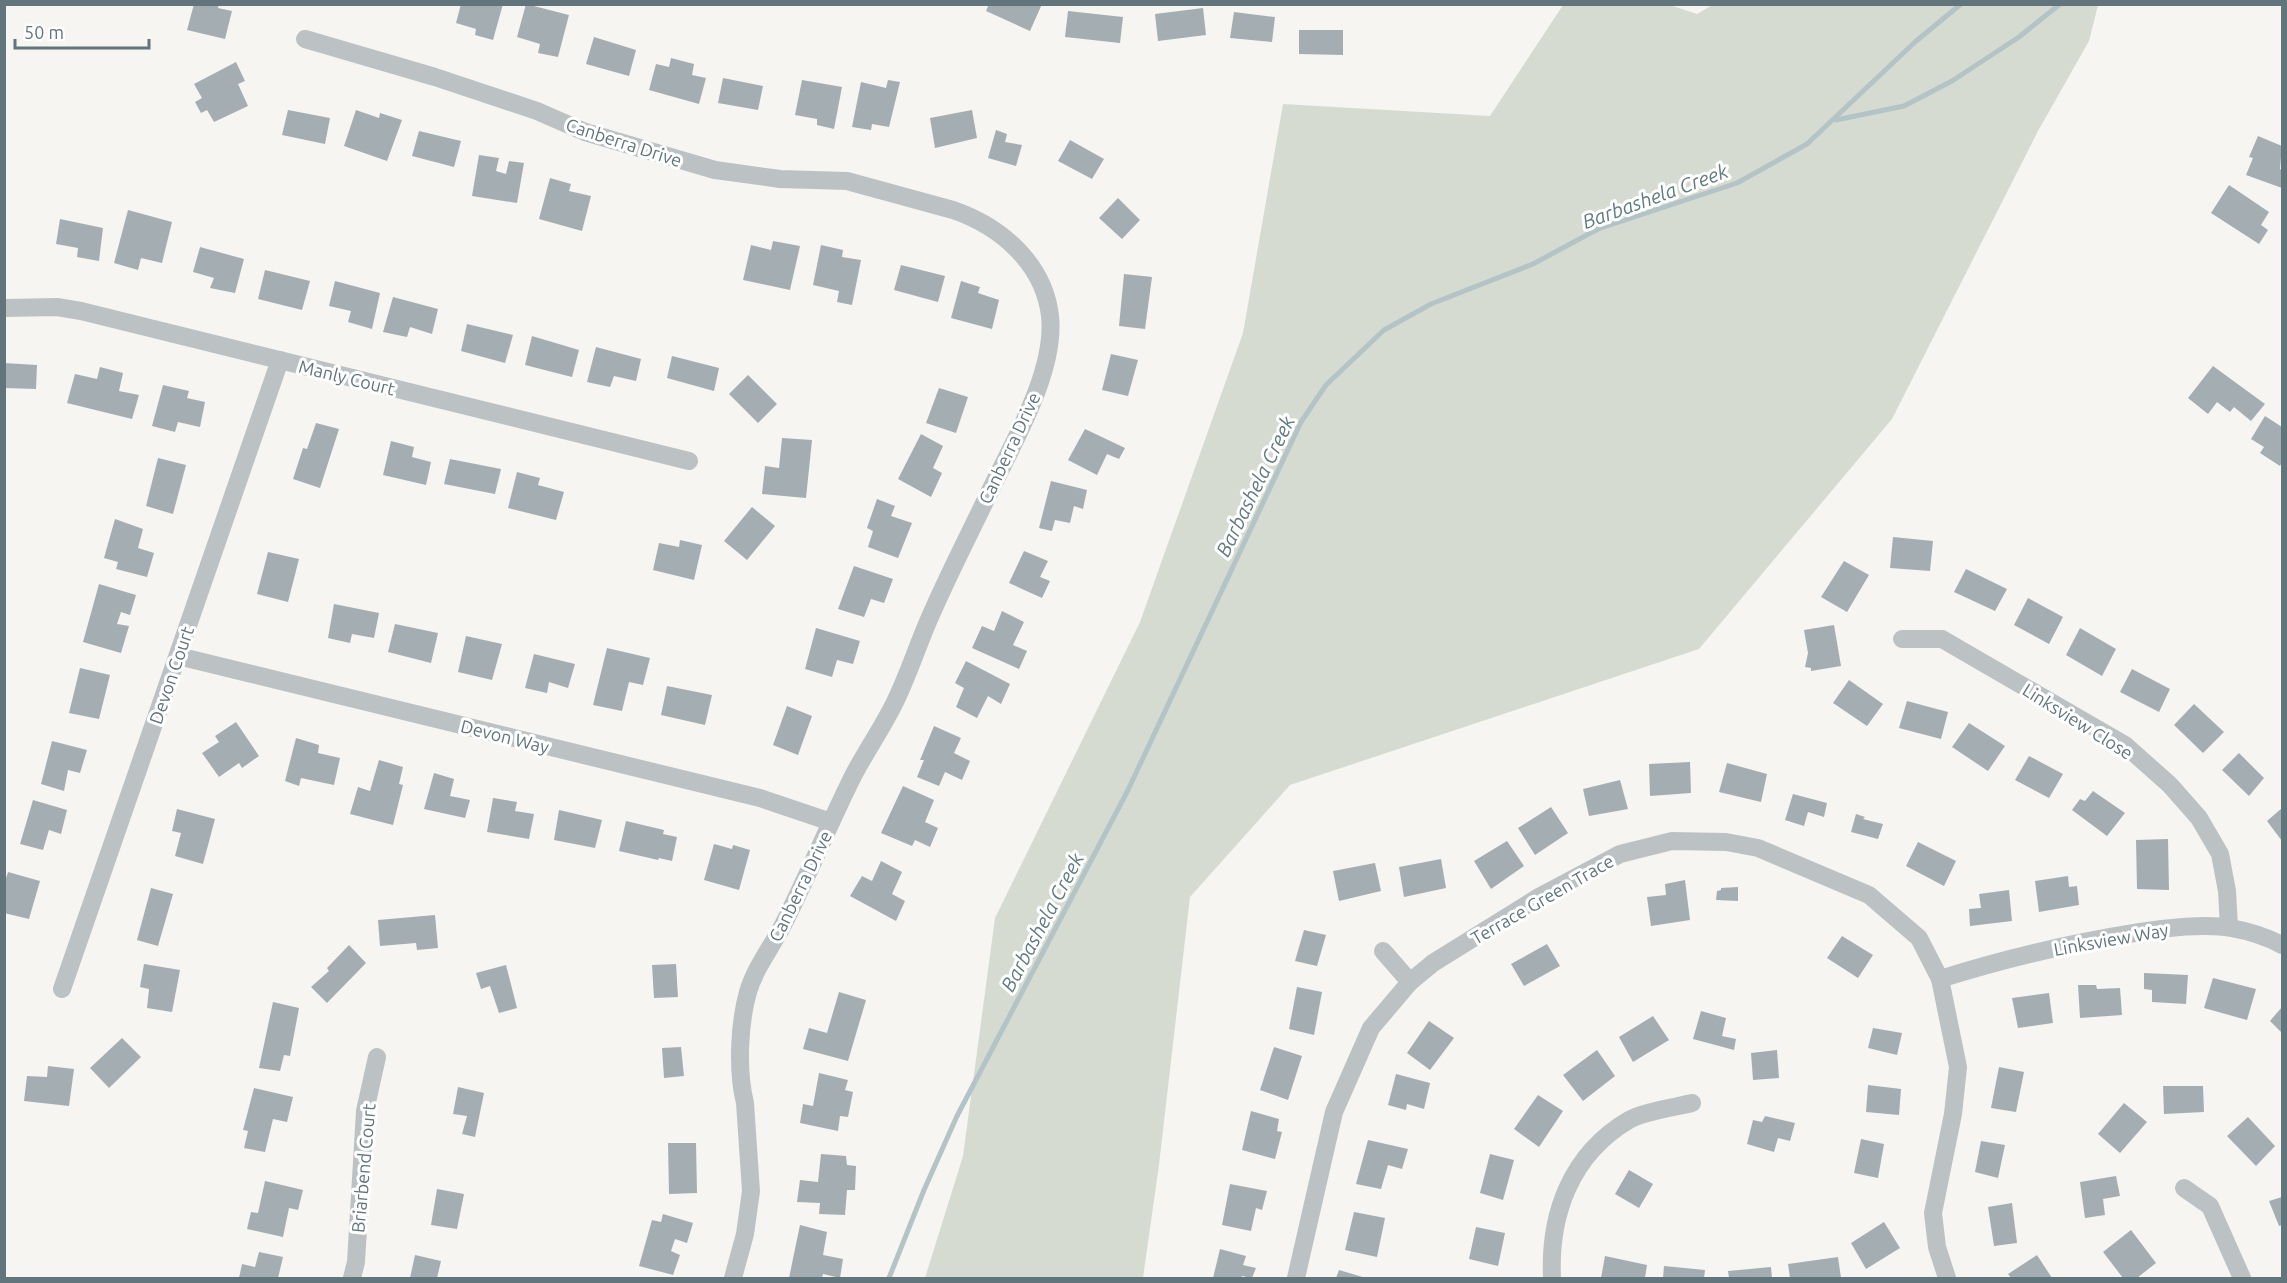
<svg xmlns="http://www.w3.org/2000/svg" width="2287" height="1283" font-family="Ubuntu,sans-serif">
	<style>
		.green { fill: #d6dbd2 }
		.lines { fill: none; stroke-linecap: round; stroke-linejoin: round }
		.stream { stroke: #b4c3c5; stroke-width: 5 }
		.building { fill: #a4aeb2 }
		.minor { stroke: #bcc2c4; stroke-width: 18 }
		.labels { text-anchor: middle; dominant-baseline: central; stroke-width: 6; stroke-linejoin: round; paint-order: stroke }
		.street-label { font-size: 18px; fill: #62757c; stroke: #fff }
		.water-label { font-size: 20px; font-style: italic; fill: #627b7f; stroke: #fff }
	</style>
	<rect width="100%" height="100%" fill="#f6f5f2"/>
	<path class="green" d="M1714,4l384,1 -9,36 -51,90 -146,288 -193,230 -409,136 -100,112 -31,268 -16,113h-218l38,-122 32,-238 145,-296 103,-289 40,-229 207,12 73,-111h107l27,9z"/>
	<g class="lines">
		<g class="stream">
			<path d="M1836,120l68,-14 48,-25 67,-44 41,-33"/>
			<path d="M889,1278l35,-88 33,-74 170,-324 174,-370 25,-37 58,-55 47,-26 102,-40 65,-35 139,-46 70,-39 108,-102 46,-38"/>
		</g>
	</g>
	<g class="building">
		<path d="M194,4h25l-1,4 14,3 -7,28 -38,-9z"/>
		<path d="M461,4h42l-10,36 -18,-5 1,-6 -20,-6z"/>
		<path d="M526,4l43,11 -11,42 -20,-4 2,-9 -23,-7z"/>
		<path d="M989,4h53l-12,27 -44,-20z"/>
		<path d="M1203,8l3,27 -48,6 -3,-27z"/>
		<path d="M1068,11l55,6 -3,26 -55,-6z"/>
		<path d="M1234,12l41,5 -3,25 -42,-4z"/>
		<path d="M1299,30h44v25l-44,-1z"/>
		<path d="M594,37l42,13 -7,26 -43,-12z"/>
		<path d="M671,58l23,6 -2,11 14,3 -7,26 -50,-14 7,-26 13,3z"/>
		<path d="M236,62l9,19 -7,3 10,22 -34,16 -7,-12 -6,3 -6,-11 7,-4 -8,-14z"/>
		<path d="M723,78l40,8 -5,24 -40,-7z"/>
		<path d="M802,80l40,7 -8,42 -17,-4v-6l-22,-4z"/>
		<path d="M888,80l12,2 -11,45 -17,-3 -1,6 -19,-3 9,-45 25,6z"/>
		<path d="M288,110l42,8 -5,26 -43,-9z"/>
		<path d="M356,110l23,8 1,-5 22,7 -15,41 -43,-15z"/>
		<path d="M972,110l5,28 -42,10 -5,-30z"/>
		<path d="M996,130l11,4 -2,8 17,3 -6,21 -28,-8z"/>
		<path d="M419,131l42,10 -7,26 -42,-11z"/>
		<path d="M2258,136l24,10 -2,23 2,1v18l-36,-13 7,-17 -4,-1z"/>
		<path d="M1070,140l34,19 -12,20 -34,-18z"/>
		<path d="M479,155l20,3 -3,13 10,3 3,-13 15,2 -7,40 -45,-7z"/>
		<path d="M550,178l21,6 -2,7 22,5 -9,35 -43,-12z"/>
		<path d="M2229,185l40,27 -8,13 7,5 -9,14 -48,-31z"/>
		<path d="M1118,198l22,22 -18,19 -23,-21z"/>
		<path d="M128,210l44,12 -10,41 -21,-5 -3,12 -24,-7z"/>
		<path d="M60,219l43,9 -4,33 -22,-4 1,-9 -22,-4z"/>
		<path d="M773,241l27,5 -10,44 -47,-10 8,-35 20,5z"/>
		<path d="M821,245l22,5 -1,7 19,3 -9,45 -15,-3 2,-11 -26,-6z"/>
		<path d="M200,247l44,12 -9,34 -25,-5 4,-10 -21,-6z"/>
		<path d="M901,265l44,11 -7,26 -44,-12z"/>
		<path d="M265,270l45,11 -8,29 -44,-11z"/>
		<path d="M1124,274l28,3 -7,52 -26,-3z"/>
		<path d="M335,281l45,12 -8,36 -24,-7 3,-11 -22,-5z"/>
		<path d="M961,281l19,6 -2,6 21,7 -7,29 -41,-11z"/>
		<path d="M393,297l45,12 -6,25 -22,-7 -3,10 -24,-5z"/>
		<path d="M467,324l46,11 -8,28 -44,-12z"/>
		<path d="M532,336l47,14 -7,27 -47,-12z"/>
		<path d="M596,347l45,12 -5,22 -22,-5 -4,11 -23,-5z"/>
		<path d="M1111,354l27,6 -10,36 -26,-6z"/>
		<path d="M672,356l47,12 -5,23 -47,-13z"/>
		<path d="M4,363l33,2 -1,24 -32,-1z"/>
		<path d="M2213,366l52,38 -14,17 -17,-14 -4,5 -13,-10 -9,12 -20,-16z"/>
		<path d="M100,367l23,6 -4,18 20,4 -7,24 -65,-16 8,-29 22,5z"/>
		<path d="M748,375l29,29 -19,19 -29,-29z"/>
		<path d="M163,385l26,6 -2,7 18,4 -5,25 -22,-5 -3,10 -23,-6z"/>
		<path d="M939,388l29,9 -12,36 -30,-10z"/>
		<path d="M2265,416l17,11v35l-2,4 -20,-13 4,-6 -13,-8z"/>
		<path d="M316,423l23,6 -19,59 -27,-9 10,-31 4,1z"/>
		<path d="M1085,429l40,19 -6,11 -12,-5 -10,21 -29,-15z"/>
		<path d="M921,434l22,12 -10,22 9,5 -11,24 -33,-18z"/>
		<path d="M782,438l30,2 -6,58 -44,-4 3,-28 14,2z"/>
		<path d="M391,441l23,6 -2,10 19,5 -5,23 -43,-10z"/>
		<path d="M158,458l28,7 -13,49 -27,-8z"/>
		<path d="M450,459l51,10 -6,25 -51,-10z"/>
		<path d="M517,472l23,6 -2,7 26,7 -8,28 -48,-12z"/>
		<path d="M1051,481l36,9 -4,19 -9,-3 -4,17 -15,-3 -3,11 -13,-3z"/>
		<path d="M877,499l18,7 -4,10 21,7 -14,35 -30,-11 5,-16 -6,-3z"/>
		<path d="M752,507l23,19 -28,34 -23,-19z"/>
		<path d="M115,519l28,10 -5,19 16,5 -7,24 -31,-8 2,-7 -14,-4z"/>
		<path d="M1893,537l40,4 -3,30 -40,-3z"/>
		<path d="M680,540l22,5 -8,35 -41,-10 6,-27 20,4z"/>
		<path d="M1024,551l24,10 -8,16 10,4 -8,17 -33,-15z"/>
		<path d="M268,552l31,7 -11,43 -31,-8z"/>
		<path d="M1844,561l25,14 -22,37 -26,-15z"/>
		<path d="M854,566l39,13 -9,24 -13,-4 -7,18 -26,-8z"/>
		<path d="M1966,569l41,20 -12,22 -41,-19z"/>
		<path d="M99,584l37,11 -6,20 -9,-3 -4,12 12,2 -8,27 -38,-11z"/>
		<path d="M2028,598l35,19 -14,27 -35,-19z"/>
		<path d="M334,604l45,9 -5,25 -22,-4 -2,9 -22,-5z"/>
		<path d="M1002,611l22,11 -11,23 14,6 -8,18 -47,-21 10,-22 12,5z"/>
		<path d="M395,624l43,9 -7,30 -43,-11z"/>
		<path d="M1834,625l7,41 -30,5v-3l-6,-1 3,-14 -4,-23z"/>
		<path d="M816,628l44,13 -7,23 -16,-4 -5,17 -27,-8z"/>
		<path d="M2080,628l36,21 -14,27 -36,-21z"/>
		<path d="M466,636l36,8 -10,36 -34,-8z"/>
		<path d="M607,648l43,10 -7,27 -14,-3 -7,29 -29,-6z"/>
		<path d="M534,654l41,10 -7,24 -19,-6 -2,11 -22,-5z"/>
		<path d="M966,661l44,23 -9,20 -13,-8 -11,22 -21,-11 8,-19 -9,-5z"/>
		<path d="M80,668l30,7 -11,44 -30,-6z"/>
		<path d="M2132,669l38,20 -11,23 -39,-20z"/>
		<path d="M1849,680l34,24 -16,22 -34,-23z"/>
		<path d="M667,686l45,9 -7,30 -44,-10z"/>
		<path d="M1907,701l41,11 -7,27 -42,-11z"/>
		<path d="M2194,704l30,28 -21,21 -29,-28z"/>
		<path d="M787,706l25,10 -14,39 -25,-10z"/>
		<path d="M236,722l23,34 -17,12 -3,-5 -20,14 -17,-24 17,-11 -4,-6z"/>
		<path d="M1969,723l36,23 -17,25 -36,-24z"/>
		<path d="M934,726l27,12 -7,15 16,8 -8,19 -17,-8 -6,14 -22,-9 7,-17h-4z"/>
		<path d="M296,738l23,7 -1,8 22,5 -6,27 -33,-7 -2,8 -14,-5z"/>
		<path d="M52,741l35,9 -7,23 -12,-3 -4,21 -23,-7z"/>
		<path d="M2239,753l25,25 -15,18 -27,-26z"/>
		<path d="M2029,756l34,18 -14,24 -34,-18z"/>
		<path d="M379,760l24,7 -4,17 4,1 -10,40 -43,-11 8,-27 12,4z"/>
		<path d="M1690,762l1,31 -41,3 -1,-32z"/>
		<path d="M1727,763l40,11 -6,28 -42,-10z"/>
		<path d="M434,773l20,6 -4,17 20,4 -5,18 -41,-9z"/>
		<path d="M1620,780l8,29 -39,7 -6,-27z"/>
		<path d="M903,786l31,14 -9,22 13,6 -8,19 -15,-7 -3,6 -31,-13z"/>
		<path d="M2093,791l32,22 -18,23 -35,-26 8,-11 5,2z"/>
		<path d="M1793,794l34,9 -3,14 -16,-5 -4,14 -19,-6z"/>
		<path d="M493,798l24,4 -2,9 19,3 -5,25 -42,-7z"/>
		<path d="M33,800l34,10 -6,24 -12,-4 -6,20 -23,-6z"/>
		<path d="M1551,807l17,26 -33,22 -17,-27z"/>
		<path d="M2282,808v33l-15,-20z"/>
		<path d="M177,809l38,10 -12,45 -28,-8 6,-23 -9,-2z"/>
		<path d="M559,810l43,10 -7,28 -41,-8z"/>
		<path d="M1856,814l9,3 -2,2 20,5 -5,15 -27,-7z"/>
		<path d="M626,821l38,9 -1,4 14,3 -5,24 -13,-3 -1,2 -39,-9z"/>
		<path d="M2168,839l1,51 -32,-1 -1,-49z"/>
		<path d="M1507,841l17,25 -33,23 -17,-28z"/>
		<path d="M1918,842l38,19 -12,25 -38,-20z"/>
		<path d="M714,844l18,5 1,-4 17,5 -11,40 -35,-10z"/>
		<path d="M1441,859l5,29 -42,9 -5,-30z"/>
		<path d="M881,861l21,11 -10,22 13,7 -9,20 -46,-25 12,-20 10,5z"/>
		<path d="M1375,863l6,28 -42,10 -6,-30z"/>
		<path d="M8,872l32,9 -11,38 -25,-6v-29z"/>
		<path d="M2068,876l1,11 8,-1 2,19 -40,7 -4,-31z"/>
		<path d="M1685,880l5,40 -39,6 -4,-29 19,-2 -1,-11z"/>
		<path d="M1738,887v14l-22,-1 1,-9 4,-1v-2z"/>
		<path d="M151,888l22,6 -15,52 -21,-6z"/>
		<path d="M2009,890l3,31 -42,5 -1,-17 12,-1 -2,-14z"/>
		<path d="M435,915l3,33 -21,2 -1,-7 -36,3 -2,-26z"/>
		<path d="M1304,930l22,5 -9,31 -22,-5z"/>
		<path d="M1842,936l31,19 -15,23 -31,-20z"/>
		<path d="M1547,944l13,22 -36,20 -13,-22z"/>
		<path d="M349,945l17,18 -39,40 -16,-16 18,-16 -2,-3z"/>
		<path d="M144,964l36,6 -8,42 -25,-4 2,-19 -9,-2z"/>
		<path d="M676,964l2,33 -24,1 -2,-33z"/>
		<path d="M506,965l11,43 -18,5 -9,-27 -9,3 -5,-16z"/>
		<path d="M2144,973l44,2 -2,29 -34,-2v-12l-8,-1z"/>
		<path d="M2213,978l43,11 -9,31 -43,-12z"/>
		<path d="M2078,985h18l1,4 23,-1 2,27 -42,3z"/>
		<path d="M1297,987l25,5 -8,43 -25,-6z"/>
		<path d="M839,992l27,8 -18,61 -45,-12 6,-21 18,5z"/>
		<path d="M2049,993l4,30 -35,5 -6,-30z"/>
		<path d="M273,1002l26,6 -9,48 -6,-1 -4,16 -21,-3z"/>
		<path d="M2282,1007v26l-12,-12z"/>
		<path d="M1701,1011l25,7 -4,18 14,3 -2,11 -41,-11z"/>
		<path d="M1653,1016l16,24 -36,22 -14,-25z"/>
		<path d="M1429,1021l25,17 -24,32 -23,-17z"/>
		<path d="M1873,1028l29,5 -5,22 -29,-7z"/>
		<path d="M122,1038l19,19 -32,31 -19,-20z"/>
		<path d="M681,1047l3,29 -20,2 -2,-30z"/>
		<path d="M1274,1047l28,9 -14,44 -28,-10z"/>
		<path d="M1597,1050l18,26 -32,25 -20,-26z"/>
		<path d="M1777,1050l2,28 -26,2 -2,-27z"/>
		<path d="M48,1066l26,3 -5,37 -45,-5 3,-25 20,1z"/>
		<path d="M1999,1067l25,5 -8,40 -25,-4z"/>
		<path d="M819,1073l29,7 -3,10 8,2 -5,25 -8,-1 -2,15 -38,-8 3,-19 10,2z"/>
		<path d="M1396,1074l34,9 -6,26 -17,-5 -1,6 -18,-5z"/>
		<path d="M1868,1085l33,4 -2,26 -33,-3z"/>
		<path d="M2163,1086h40l1,26 -40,2z"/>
		<path d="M458,1087l26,6 -9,44 -13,-3 5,-18 -14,-2z"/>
		<path d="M254,1088l39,9 -6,25 -14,-3 -8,33 -21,-4 4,-17 -5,-1z"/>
		<path d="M1538,1095l25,16 -24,36 -25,-18z"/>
		<path d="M2124,1103l23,19 -27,31 -22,-19z"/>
		<path d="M1251,1111l28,8 -2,12 5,1 -7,27 -33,-9z"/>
		<path d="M1765,1116l30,7 -5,18 -12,-3 -4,14 -27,-8 6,-24 9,2z"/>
		<path d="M2248,1117l27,29 -19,20 -29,-30z"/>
		<path d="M1861,1139l23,5 -6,34 -24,-5z"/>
		<path d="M1368,1140l40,9 -6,20 -14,-4 -7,24 -25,-5z"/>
		<path d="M1981,1141l24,4 -7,33 -23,-6z"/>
		<path d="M668,1143h28l1,50 -28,1z"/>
		<path d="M821,1154l25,2 1,9 9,1 -1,24h-8l-2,25 -26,-1 1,-11 -23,-1 3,-22 18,2z"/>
		<path d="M1490,1154l24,6 -11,40 -23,-7z"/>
		<path d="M1629,1170l24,14 -14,24 -24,-14z"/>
		<path d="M2116,1176l4,20 -17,3 2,16 -20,3 -5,-36z"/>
		<path d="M265,1181l38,9 -5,20 -9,-2 -6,29 -36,-8 4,-17 7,1z"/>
		<path d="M1230,1184l37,7 -5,19 -6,-2 -5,23 -29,-6z"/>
		<path d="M437,1189l27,5 -7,35 -26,-4z"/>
		<path d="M2282,1197v28l-3,1 -10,-25z"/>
		<path d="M2012,1203l5,40 -23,3 -6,-39z"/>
		<path d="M1354,1212l31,6 -8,39 -32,-7z"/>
		<path d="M663,1214l30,9 -6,20 -12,-4 -4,12 9,4 -7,20 -34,-9 13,-46 9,2z"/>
		<path d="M1884,1222l16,26 -34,21 -15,-26z"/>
		<path d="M800,1225l27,7 -4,23 20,4 -3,19 -17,-4 -1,4h-33z"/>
		<path d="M1476,1227l29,6 -7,33 -29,-7z"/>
		<path d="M2131,1230l25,33 -19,15h-14l-20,-26z"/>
		<path d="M1220,1249l26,7 -3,9 13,3 -4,10 -10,-2 -1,2h-28z"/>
		<path d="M259,1252l24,5 -5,21h-39l3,-14 13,3z"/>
		<path d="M415,1255l26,6 -4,17h-27z"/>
		<path d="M2037,1255l15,23h-41l-3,-4z"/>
		<path d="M1605,1256l42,9 -2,13h-44z"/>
		<path d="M1838,1257l3,21h-51l-2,-14z"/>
		<path d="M1664,1266l41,4 -1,8h-41z"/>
		<path d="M1771,1267l1,11h-43l-1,-7z"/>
		<path d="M1339,1270l27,8h-30z"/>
	</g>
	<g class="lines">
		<g class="minor">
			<path d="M305,39l130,38 102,34 48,21 130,38 65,9 67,2 106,29c47,16 91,53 97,106 6,55 -37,127 -60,175 -21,44 -44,88 -63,133 -11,26 -20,54 -33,80 -12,24 -27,46 -40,70 -25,50 -46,102 -71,151 -12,23 -28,43 -35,67 -9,32 -11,79 -3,111l6,88 -6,43 -12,44"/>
			<path d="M4,308l53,-1 24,4 608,150"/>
			<path d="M1902,639h40l183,106 45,40 29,33 21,36 7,37 2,36"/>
			<path d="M178,656l582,142 71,24"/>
			<path d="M1383,951l27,31"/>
			<path d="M1940,979c66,-21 131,-36 200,-47 24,-4 67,-9 91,-4 17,3 36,9 51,17"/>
			<path d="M62,989l218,-629"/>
			<path d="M2184,1188l26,18 32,72"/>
			<path d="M352,1278l4,-16 9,-151 12,-54"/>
			<path d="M1296,1278l38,-166 37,-84 39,-46 23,-19 106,-66 81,-43 52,-13 54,1 32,6 111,47 50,43 21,41 18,88 -5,47 -20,99 4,34 10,31"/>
			<path d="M1552,1278c-3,-64 19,-124 77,-158 13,-8 47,-13 63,-17"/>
		</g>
	</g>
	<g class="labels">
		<g class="street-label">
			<text transform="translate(624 142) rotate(18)">Canberra Drive</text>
			<text transform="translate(347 377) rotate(14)">Manly Court</text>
			<text transform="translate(1009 448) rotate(-65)">Canberra Drive</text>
			<text transform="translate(171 675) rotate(-71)">Devon Court</text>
			<text transform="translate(2078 721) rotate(32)">Linksview Close</text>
			<text transform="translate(505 736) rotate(14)">Devon Way</text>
			<text transform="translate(800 886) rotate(-64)">Canberra Drive</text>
			<text transform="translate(1542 899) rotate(-30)">Terrace Green Trace</text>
			<text transform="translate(2111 939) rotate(-10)">Linksview Way</text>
			<text transform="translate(363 1168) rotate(-85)">Briarbend Court</text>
		</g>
		<g class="water-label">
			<text transform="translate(1655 196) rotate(-20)">Barbashela Creek</text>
			<text transform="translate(1255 486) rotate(-64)">Barbashela Creek</text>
			<text transform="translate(1042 922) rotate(-62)">Barbashela Creek</text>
		</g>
	</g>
	<rect width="2287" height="1283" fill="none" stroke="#62757c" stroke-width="12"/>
	<path d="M15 39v9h134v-9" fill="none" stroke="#62757c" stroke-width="3"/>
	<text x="24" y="39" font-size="18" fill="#62757c" stroke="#ffffff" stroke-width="4.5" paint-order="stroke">50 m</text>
</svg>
